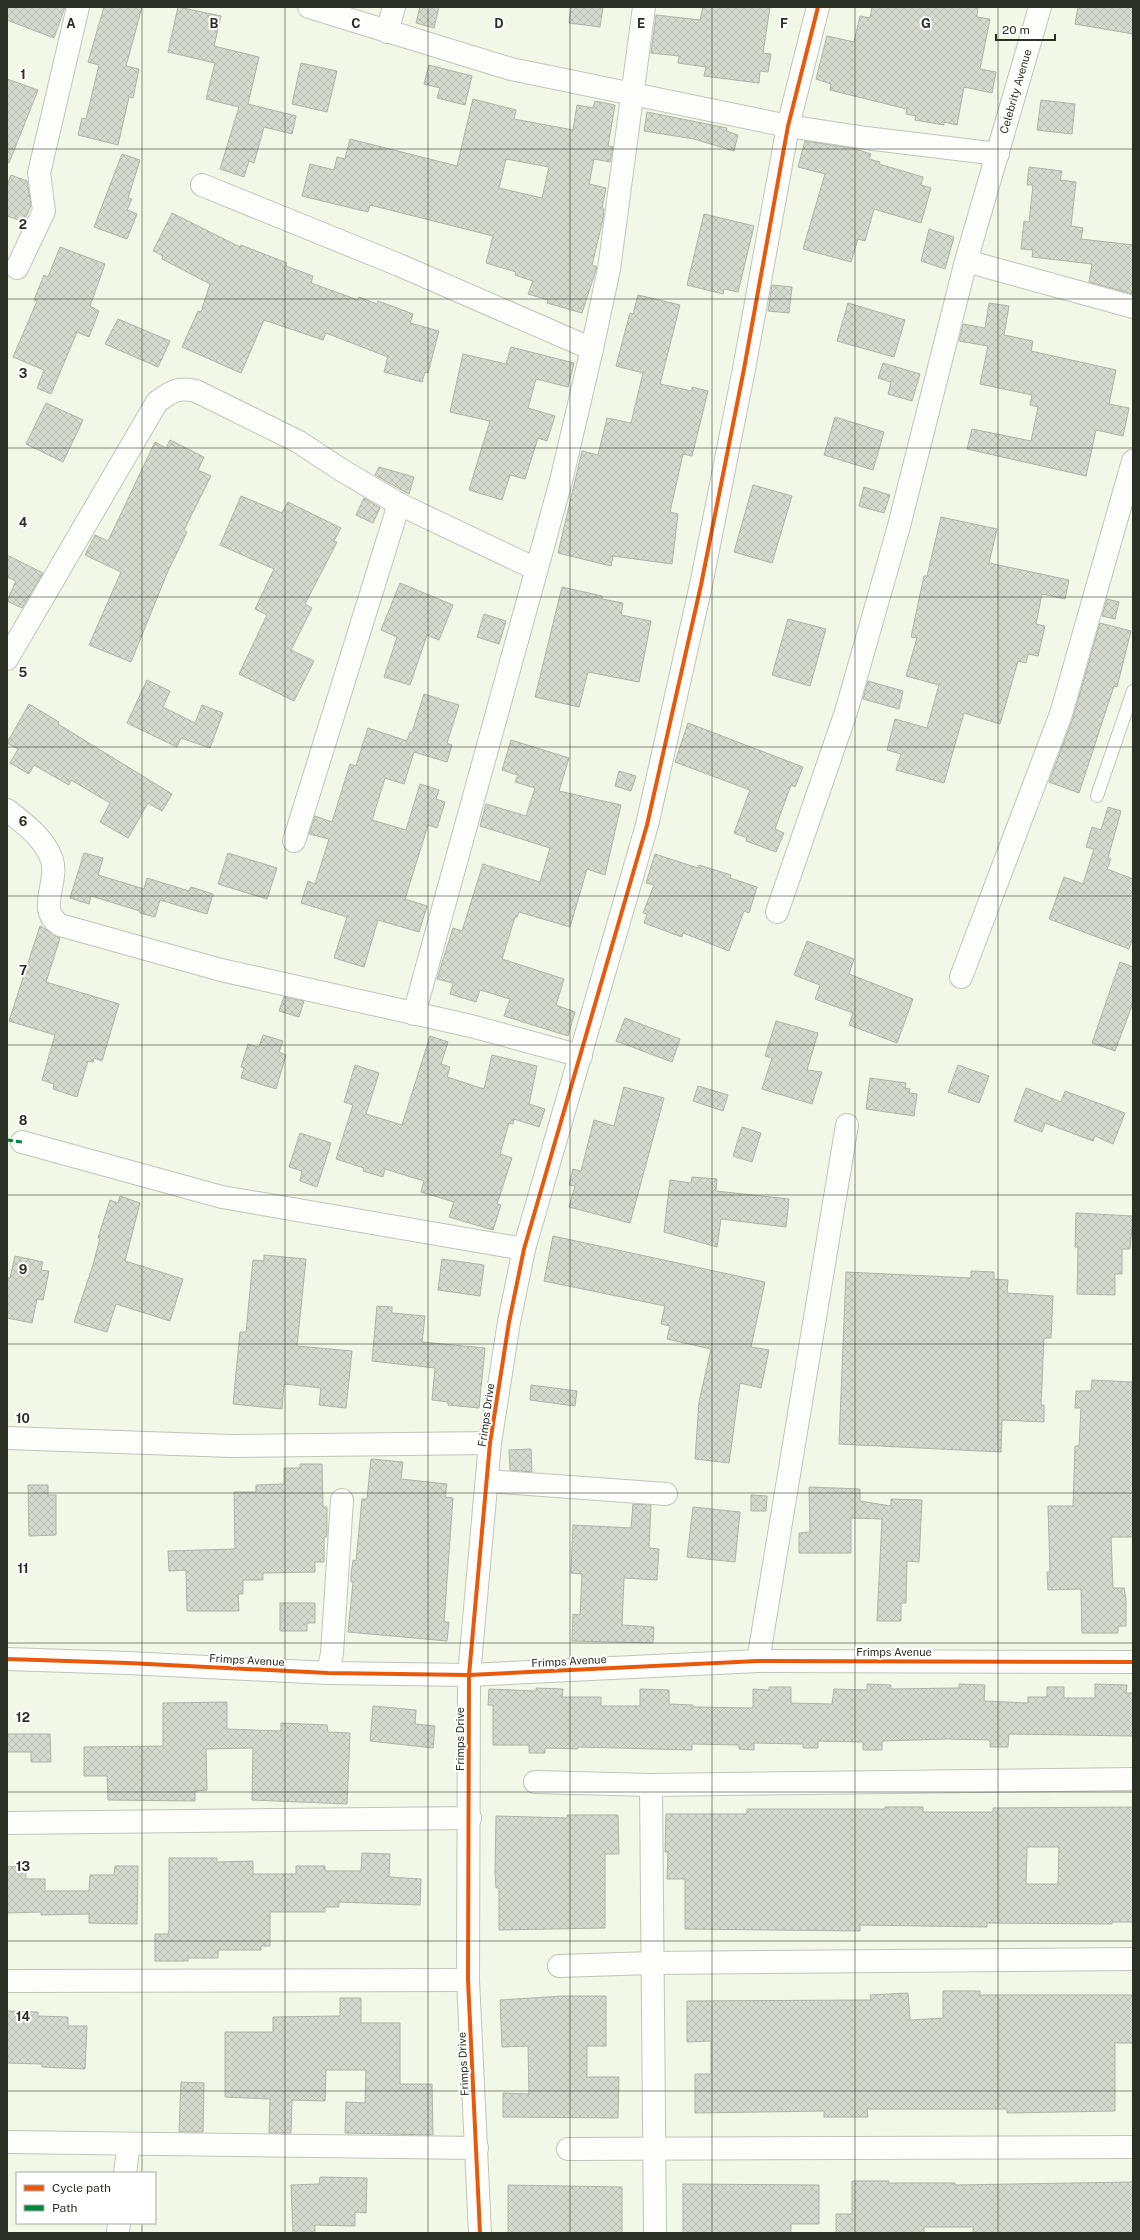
<svg xmlns="http://www.w3.org/2000/svg" width="1140" height="2240" font-family="'Public Sans',sans-serif">
	<style>
		.building { fill: url(#building-cross-hatch); stroke: #aeb4a7; fill-rule: evenodd }
		.lines { fill: none; stroke-linecap: round; stroke-linejoin: round }
		.service-casing { stroke: #c0c5b8; stroke-width: 14 }
		.minor-casing { stroke: #c0c5b8; stroke-width: 24 }
		.service { stroke: #fdfefb; stroke-width: 12 }
		.minor { stroke: #fdfefb; stroke-width: 22 }
		.quiet { stroke: #00873e; stroke-width: 3; stroke-dasharray: 6 3; stroke-linecap: butt }
		.cycleway-casing { stroke: #fff; stroke-width: 6 }
		.cycleway { stroke: #e8590c; stroke-width: 4 }
		.grid { fill: none; stroke: #2b3024; stroke-width: 1; stroke-opacity: 0.55 }
		.labels { text-anchor: middle; dominant-baseline: central; stroke-width: 4; stroke-linejoin: round; paint-order: stroke }
		.street-label { font-size: 11px; fill: #2b3024; stroke: #fff }
		.grid-label { font-size: 13px; text-anchor: middle; font-weight: bold; fill: #2b3024; stroke: #fff; stroke-width: 4; stroke-linejoin: round; paint-order: stroke }
	</style>
	<defs>
		<pattern id="building-cross-hatch" width="8" height="8" patternUnits="userSpaceOnUse"><rect width="8" height="8" fill="#d4dacd"/><path d="M0 0l8 8M0 8l8-8" fill="none" stroke="#b6bbb0"/></pattern>
	</defs>
	<rect width="100%" height="100%" fill="#f1f8e7"/>
	<g class="building">
		<path d="M7,7h58l-11,31 -47,-18z"/>
		<path d="M104,7h38l-16,59 13,3 -6,29 -4,-1 -11,48 -40,-10 4,-17 4,1 13,-54 -11,-3z"/>
		<path d="M178,7l43,9 -7,30 45,11 -11,47 48,12 -4,18 -28,-7 -10,36 -5,-2 -5,16 -24,-8 19,-62 -33,-8 9,-36 -47,-11z"/>
		<path d="M420,7h19l-5,21 -18,-5z"/>
		<path d="M571,7h32l-3,20 -31,-4z"/>
		<path d="M703,7h67l-7,46 8,1 -3,18 -8,-1 -1,12 -55,-7 2,-9 -28,-4 1,-7 -28,-3 5,-38 44,5z"/>
		<path d="M872,7h106l-1,10 13,2 -10,50 16,3 -4,21 -28,-6 -7,38 -13,-3v3l-29,-5 1,-4 -10,-2 1,-5 -77,-19 1,-6 -15,-5 11,-43 27,6 6,-26 10,2z"/>
		<path d="M1078,7h55v27l-58,-10z"/>
		<path d="M301,63l36,8 -10,41 -35,-8z"/>
		<path d="M429,65l43,11 -7,29 -28,-7 3,-10 -16,-4z"/>
		<path d="M7,79l31,11 -29,73 -2,-1z"/>
		<path d="M473,99l43,11 -2,9 59,11 4,-25 16,3 2,-7 20,4 -7,41 5,1 -3,15 -16,-3 -5,25 17,4 -4,20 2,1 -1,10 -11,46 5,2 -15,46 -35,-10 1,-3 -20,-6 5,-13 -18,-6 1,-3 -30,-9 7,-27 -123,-31 -2,7 -66,-16 8,-32 24,6 3,-13 8,2 5,-20 107,27zM506,159l43,8 -7,31 -43,-10z"/>
		<path d="M1041,100l34,4 -3,30 -35,-4z"/>
		<path d="M647,112l80,16 -1,3 12,4 -4,16 -40,-12 -50,-8z"/>
		<path d="M805,141l47,7 19,6 -2,5 11,3 -1,2 44,13 -2,8 10,3 -10,35 -47,-14 -9,32 -7,-2 -7,23 -48,-13 22,-75 -27,-7z"/>
		<path d="M122,154l18,6 -12,38 4,1 -5,11 10,4 -10,25 -33,-12z"/>
		<path d="M1029,167l33,4 -2,9 16,2 -5,44 12,2 -2,11 52,6v49l-44,-12 3,-18 -60,-7 1,-7 -12,-1 3,-28 5,1 4,-37h-6z"/>
		<path d="M11,175l16,6 4,24 -7,17 -17,-6v-31z"/>
		<path d="M172,213l68,34 1,-2 46,18 -1,3 27,10 -2,7 47,17 1,-3 18,7 1,-3 35,13 -3,9 29,8 -11,42 -3,-1 -3,10 -38,-10 4,-15 -62,-24 -3,7 -59,-20 -23,53 -59,-26 16,-36 3,1 9,-28 -48,-25 1,-3 -10,-5z"/>
		<path d="M704,214l50,12 -16,66 -14,-3 -1,5 -36,-9z"/>
		<path d="M929,229l25,8 -9,32 -24,-8z"/>
		<path d="M60,247l45,17 -15,42 9,5 -10,26 -12,-5 -26,62 -14,-6 7,-18 -31,-13 24,-56 -3,-1 10,-25 4,2z"/>
		<path d="M772,285l20,2 -3,26 -21,-2z"/>
		<path d="M638,295l42,10 -20,79 32,7v-4l16,4 -16,65 -9,-2 -13,58 8,2 -6,50 -59,-8 -2,10 -53,-13 24,-102 16,4 9,-37 24,5 12,-50 -27,-7 14,-53 3,1z"/>
		<path d="M848,303l57,17 -11,37 -57,-16z"/>
		<path d="M989,303l20,3 -5,29 29,6 -2,10 85,19 -7,34 20,4 -6,28 -27,-6 -10,46 -119,-27 5,-20 59,12 7,-34 -8,-2 2,-10 -52,-11 8,-38 -29,-5 4,-17 22,4z"/>
		<path d="M118,319l52,22 -12,26 -53,-23z"/>
		<path d="M511,347l63,16 -6,24 -32,-8 -8,29 27,8 -8,25 -9,-3 -13,41 -15,-4 -8,25 -33,-10 21,-69 -40,-9 13,-58 43,10z"/>
		<path d="M883,363l37,11 -8,27 -24,-7 3,-12 -13,-4z"/>
		<path d="M46,403l37,17 -20,42 -37,-18z"/>
		<path d="M835,417l49,15 -11,38 -49,-15z"/>
		<path d="M170,440l34,17 -6,13 13,6 -27,54 3,2 -19,39 -37,91 -42,-17 32,-73 -36,-17 10,-20 13,6 47,-99 11,6z"/>
		<path d="M379,467l35,10 -5,17 -34,-19z"/>
		<path d="M753,485l39,11 -20,67 -38,-11z"/>
		<path d="M864,487l26,8 -6,18 -25,-7z"/>
		<path d="M241,496l41,17 6,-11 53,26 -7,13 3,1 -32,62 7,4 -21,42 23,11 -20,40 -55,-27 28,-59 -12,-6 19,-40 -54,-24z"/>
		<path d="M364,498l16,10 -7,15 -17,-8z"/>
		<path d="M941,517l56,12 -8,34 80,17 -4,19 -23,-5 -6,30 9,2 -7,30 -10,-2 -2,9 -8,-2 -18,63 -36,-11 -20,70 -48,-13 5,-16 -14,-4 8,-31 32,9 12,-43 -33,-9 11,-38 -6,-1 7,-33 6,-28h3z"/>
		<path d="M7,555l36,18 -21,35 -15,-7 9,-20 -9,-4z"/>
		<path d="M400,583l53,22 -14,35 -12,-5 -17,50 -26,-8 13,-40 -16,-7z"/>
		<path d="M562,587l40,9v3l21,4 -2,12 30,6 -12,61 -51,-10 -9,35 -44,-10z"/>
		<path d="M1107,599l12,3 -4,17 -13,-3z"/>
		<path d="M484,614l22,7 -7,23 -22,-7z"/>
		<path d="M788,619l38,10 -16,57 -38,-11z"/>
		<path d="M1100,623l31,8 -14,56 -3,-1 -35,107 -30,-11 24,-64z"/>
		<path d="M147,680l23,11 -7,16 32,16 7,-18 21,8 -13,35 -29,-10 -4,9 -50,-24z"/>
		<path d="M868,681l35,10 -4,18 -36,-10z"/>
		<path d="M424,694l35,11 -12,38 5,2 -5,17 -33,-10 -10,32 -19,-6 -13,42 34,10 14,-46 19,6 -3,9 9,3 -8,26 -9,-3 -23,74 22,7 -8,26 -41,-12 -14,47 -30,-9 13,-41 -46,-14 7,-22 7,3 14,-45 -20,-5 6,-18 17,6 18,-58 6,2 12,-38 39,13 3,-9h2z"/>
		<path d="M29,704l30,18 -1,2 114,70 -10,17 -14,-8 -20,35 -28,-16 10,-19 -39,-23 -2,5 -35,-20 -5,9 -19,-11 8,-14 -11,-6z"/>
		<path d="M688,723l115,44 -8,20 -4,-2 -16,44 9,4 -8,19 -30,-11 1,-3 -13,-5 16,-43 -75,-28z"/>
		<path d="M511,740l58,18 -10,33 62,14 -16,70 -18,-6 -17,58 -51,-15 -2,5h-2l-13,42 62,20 -8,26 19,7 -7,24 -64,-20 6,-17 -30,-9 -4,12 -26,-8 3,-11 -16,-4 16,-51 9,3 21,-67 57,18 10,-34 -70,-22 6,-22 40,12 9,-28 -20,-6 3,-7 -16,-5z"/>
		<path d="M619,771l17,5 -5,15 -16,-5z"/>
		<path d="M1108,807l13,4 -13,47 3,1 -4,10 26,10v58l-4,12 -80,-30 15,-42 19,7 11,-35 -8,-2 6,-20 9,3z"/>
		<path d="M84,853l19,5 -5,17 46,14 3,-11 42,13 2,-4 22,7 -6,20 -47,-14 -5,17 -15,-4v-2l-49,-15 -2,8 -19,-6z"/>
		<path d="M228,853l49,15 -10,31 -49,-15z"/>
		<path d="M655,854l43,14 1,-3 32,10 -1,3 27,9 -8,26 -5,-2 -15,40 -46,-18 -1,4 -38,-14 3,-9 -4,-1 11,-28 -8,-2z"/>
		<path d="M40,926l20,12 -14,44 73,22 -17,57 -8,-3 -1,4 -5,-1 -11,36 -24,-8 1,-5 -12,-4 13,-45 -46,-14z"/>
		<path d="M807,941l47,18 -5,15 64,25 -16,44 -48,-18 4,-12 -38,-14 5,-14 -26,-10z"/>
		<path d="M1120,962l13,5v36l-18,48 -23,-8z"/>
		<path d="M284,997l20,4 -5,16 -20,-6z"/>
		<path d="M625,1018l55,21 -8,23 -56,-21z"/>
		<path d="M776,1021l42,12 -11,37 15,2 -10,32 -50,-15 10,-31 -7,-2z"/>
		<path d="M263,1035l20,6 -4,11 7,3 -10,34 -35,-11 3,-10 -3,-1 7,-23 11,3z"/>
		<path d="M430,1036l18,6 -7,22 9,3 -3,10 37,12 8,-34 45,11 -8,38 16,5 -6,18 -25,-8 -1,5 -4,-1 -9,31 12,4 -15,46 4,1 -8,25 -44,-13 5,-15 -33,-10 3,-11 -39,-12 -2,8 -20,-6 1,-3 -28,-9 17,-54 -9,-3 11,-37 24,8 -13,41 36,11z"/>
		<path d="M958,1065l31,11 -10,27 -31,-11z"/>
		<path d="M870,1078l36,5 -1,5 5,1 -1,4 8,1 -3,22 -48,-7z"/>
		<path d="M698,1086l30,9 -5,16 -30,-10z"/>
		<path d="M624,1087l40,11 -34,125 -61,-16 6,-21 -6,-1 4,-16 8,2 13,-51 20,6z"/>
		<path d="M1026,1088l35,14 4,-11 60,22 -12,31 -18,-8 -2,5 -48,-18 -3,9 -28,-11z"/>
		<path d="M742,1127l19,6 -9,29 -19,-6z"/>
		<path d="M300,1133l31,10 -14,44 -17,-6 2,-10 -13,-4z"/>
		<path d="M692,1177l25,2 -1,12 73,8 -3,28 -65,-8 -4,28 -53,-15 6,-52 21,3z"/>
		<path d="M120,1196l20,7 -15,58 58,18 -13,42 -54,-17 -9,28 -33,-10 19,-57 7,-27h-2l12,-38 8,3z"/>
		<path d="M1076,1213l57,3 -3,33h-8v25h-7v21l-38,-1 1,-47h-3z"/>
		<path d="M553,1236l212,46 -14,65 18,3 -8,38 -21,-5 -11,80 -34,-4 4,-57 12,-53 -44,-10 3,-13 -9,-2 4,-18 -121,-25z"/>
		<path d="M264,1255l42,4 -9,87 55,5 -6,57 -27,-3 2,-17 -37,-4 -2,25 -49,-5 7,-72h6l7,-72 11,1z"/>
		<path d="M15,1256l28,6 -2,8 8,1 -6,29 -6,-1 -5,24 -25,-5v-40h3z"/>
		<path d="M442,1259l42,6 -4,31 -42,-6z"/>
		<path d="M971,1271l23,1v7l14,1 -1,13 46,3 -2,42h-7l-3,67h3v17l-42,-2 -1,32 -162,-8 7,-172 125,6z"/>
		<path d="M377,1306l15,1v6l33,3 -3,26 63,6 -6,60 -31,-3v-3l-16,-2 3,-32 -63,-7z"/>
		<path d="M1092,1380l40,2 1,155h-22l2,51h11l2,12v26h-8v7h-36l-1,-44 -33,1 -1,-18h3l-2,-66h25l2,-60h4l2,-38h-6l1,-17h15z"/>
		<path d="M531,1385l46,6 -2,15 -45,-6z"/>
		<path d="M531,1449l1,23 -22,-2 -1,-20z"/>
		<path d="M371,1459l32,3 -2,17 46,5 -2,13 8,1 -9,124h5l-2,19 -99,-9 5,-50h-2v-7l2,-15 3,1 6,-62h5z"/>
		<path d="M300,1464h22l1,43h4v30h-3v25h-9v10l-52,1v7h-20v14h-5l1,17h-52l-1,-41 -17,1 -1,-20 67,-2 -1,-57h22v-7l28,-1v-16h16z"/>
		<path d="M28,1485h20v10h8v40l-27,1z"/>
		<path d="M809,1487l51,2v12l31,5v-7l31,1 -3,62 -12,-1 -1,42h-5v18h-24l5,-102 -31,-1v35h-52v-20l11,-1z"/>
		<path d="M751,1495l16,1 -1,15h-15z"/>
		<path d="M633,1504l18,1 -2,43 10,1 -2,31 -33,-2 -2,47 32,2 -1,16 -81,-2 1,-27 7,1 2,-41 -11,-1 2,-48 58,3z"/>
		<path d="M693,1507l47,5 -5,50 -48,-5z"/>
		<path d="M280,1603h35v20h-8v8h-27z"/>
		<path d="M867,1684l24,1v4l68,-1v-4l26,1 -1,16 44,2v-6h19v-10h17v11h31v-14l32,1 -1,8h7v43l-124,-2 -1,13h-18v-7l-44,-1 -64,2v9h-19v-8l-45,-1v7h-15v-4l-49,-1v7l-15,-1v-4l-47,-1v6l-114,-3v2l-33,-1v5h-16v-8h-36v-40h-5l1,-16 47,2v-3l27,1 -1,8h39v9h39v-17l29,1v14l24,1v2l60,1v-19l16,1v-3h22v16l41,1 2,-15 33,1z"/>
		<path d="M227,1702v27l54,2v-8l46,2 1,7 22,1 -3,71 -95,-4 1,-52 -47,1 1,41 -12,1v10l-87,-1 -1,-24h-23v-29l79,-1v-43z"/>
		<path d="M373,1706l43,4 -1,14 20,2 -2,22 -63,-7z"/>
		<path d="M7,1734h43l1,28h-20v-10h-24z"/>
		<path d="M885,1807h38v5h70v-4l140,-1v115h-21v2l-125,-1v4l-127,-2v6l-175,-2v-50h-18l1,-27h-3l1,-38h81v-5h138zM1027,1847h32l-1,37h-32z"/>
		<path d="M567,1815h51l1,39h-14v74l-106,2v-42h-3l-1,-15 1,-57 71,2z"/>
		<path d="M362,1853l28,1 -1,23 32,2 -1,26 -81,-3v5h-14v5h-55v34h-9v4h-43v8h-30v3h-33v-27h13l1,-4v-72h48v4l36,-1v13h43v-8h29v5h36z"/>
		<path d="M25,1866l1,13h19v12h44l1,-16h24l1,-9h23l-1,58 -48,-1v-9l-48,1v-3l-34,1v-46z"/>
		<path d="M943,1991h37v4h153v48h-18v68l-108,2v-4h-140l1,8h-44v-6l-129,2v-39h16v-33l-24,1v-41l184,-1 -1,-5 38,-2 2,27 33,-2z"/>
		<path d="M563,1996h43v50h-19v31h32l-1,41 -115,-1v-24l26,1 -1,-48 -26,1 -2,-47z"/>
		<path d="M340,1998h21v25h39v61h32l1,51 -88,-2 1,-31 19,1 1,-33h-40l-1,31 -33,-1 -1,33h-22l1,-34 -45,-2v-65h48v-15l67,-1z"/>
		<path d="M7,2011l31,1v4l30,1v9h19l-2,43 -43,-2v-3l-35,-1z"/>
		<path d="M181,2082l23,1 -1,49h-24z"/>
		<path d="M320,2177l47,1 -1,35 -11,-1v14l-40,-1v8h-22l-2,-48 28,-1z"/>
		<path d="M852,2181h37v2h66v2l178,-3v51h-160v-6h-49v6h-88v-19h16z"/>
		<path d="M683,2184l136,1v39h-28v9h-108z"/>
		<path d="M508,2185l114,2v46h-114z"/>
	</g>
	<g class="lines">
		<g class="service-casing">
			<path id="service" d="M1097,796l36,-105"/>
		</g>
		<g class="minor-casing">
			<g id="minor">
				<path d="M309,7l202,62 277,57 78,12 132,16"/>
				<path d="M387,32l7,-25"/>
				<path d="M202,185l197,80 193,84"/>
				<path d="M966,261l167,46"/>
				<path d="M17,268l27,-57 -5,-38 39,-166"/>
				<path d="M7,659l150,-257c15,-11 21,-15 39,-11l103,51 44,29 56,33 137,65"/>
				<path d="M7,810c17,13 38,29 45,50 7,22 -16,50 8,65l161,45 250,56 110,30"/>
				<path d="M294,841l105,-337"/>
				<path id="s1" d="M777,912l69,-200 53,-186 67,-265 74,-254"/>
				<path d="M961,977l100,-263 72,-253"/>
				<path d="M414,1014l147,-533 31,-132 17,-80 35,-262"/>
				<path d="M22,1142l200,55 302,52"/>
				<path d="M7,1438l224,8 259,-3"/>
				<path d="M487,1481l179,13"/>
				<path d="M7,1659l121,4 200,10 141,2 289,-14 375,1"/>
				<path d="M758,1661l89,-536"/>
				<path d="M328,1673l4,-20 10,-153"/>
				<path d="M535,1782l116,3 482,-6"/>
				<path d="M651,1785l4,448"/>
				<path d="M7,1823l463,-5"/>
				<path d="M559,1966l93,-3 481,-4"/>
				<path d="M7,1981l461,-1"/>
				<path d="M7,2142l470,6"/>
				<path d="M568,2149l565,-2"/>
				<path d="M125,2173l4,-29"/>
				<path d="M118,2233l1,-10"/>
				<path d="M480,2233l-12,-253 1,-305 21,-232 19,-121 15,-73 123,-424 54,-240 43,-216 44,-243 30,-119"/>
			</g>
		</g>
		<use href="#service" class="service"/>
		<use href="#minor" class="minor"/>
		<path class="quiet" d="M7,1140l15,2"/>
		<g class="cycleway-casing">
			<g id="cycleway">
				<path d="M7,1659l121,4 200,10 141,2 289,-14 375,1"/>
				<path d="M480,2233l-12,-253 1,-305 21,-232 19,-121 15,-73 123,-424 54,-240 43,-216 44,-243 30,-119"/>
			</g>
		</g>
		<use href="#cycleway" class="cycleway"/>
	</g>
	<path class="grid" d="M142,7v2166M285,7v2226M428,7v2226M570,7v2226M712,7v2226M855,7v2226M998,7v2226M7,149h1126M7,299h1126M7,448h1126M7,597h1126M7,747h1126M7,896h1126M7,1045h1126M7,1195h1126M7,1344h1126M7,1493h1126M7,1643h1126M7,1792h1126M7,1941h1126M7,2091h1126M142,2223v10"/>
	<g class="labels">
		<g class="street-label">
			<text stroke="none"><textPath href="#s1" startOffset="855">Celebrity Avenue</textPath></text>
			<text transform="translate(486 1415) rotate(-82)">Frimps Drive</text>
			<text x="894" y="1652">Frimps Avenue</text>
			<text transform="translate(247 1660) rotate(3)">Frimps Avenue</text>
			<text transform="translate(569 1661) rotate(-3)">Frimps Avenue</text>
			<text transform="translate(460 1739) rotate(-90)">Frimps Drive</text>
			<text transform="translate(463 2064) rotate(-93)">Frimps Drive</text>
		</g>
	</g>
	<g class="grid-label">
		<text x="71" y="28">A</text>
		<text x="214" y="28">B</text>
		<text x="356" y="28">C</text>
		<text x="499" y="28">D</text>
		<text x="641" y="28">E</text>
		<text x="784" y="28">F</text>
		<text x="926" y="28">G</text>
		<text x="23" y="79">1</text>
		<text x="23" y="229">2</text>
		<text x="23" y="378">3</text>
		<text x="23" y="527">4</text>
		<text x="23" y="677">5</text>
		<text x="23" y="826">6</text>
		<text x="23" y="975">7</text>
		<text x="23" y="1125">8</text>
		<text x="23" y="1274">9</text>
		<text x="23" y="1423">10</text>
		<text x="23" y="1573">11</text>
		<text x="23" y="1722">12</text>
		<text x="23" y="1871">13</text>
		<text x="23" y="2021">14</text>
	</g>
	<rect width="1140" height="2240" fill="none" stroke="#2b3024" stroke-width="16"/>
	<rect x="16" y="2172" width="140" height="52" fill="#ffffff" stroke="#aaaca7"/>
	<rect x="24" y="2185" width="20" height="6" fill="#e8590c" stroke="#aaaca7"/>
	<text x="52" y="2192" font-size="12" fill="#2b3024">Cycle path</text>
	<rect x="24" y="2205" width="20" height="6" fill="#00873e" stroke="#aaaca7"/>
	<text x="52" y="2212" font-size="12" fill="#2b3024">Path</text>
	<path d="M996 34v6h59v-6" fill="none" stroke="#2b3024" stroke-width="2"/>
	<text x="1002" y="34" font-size="12" fill="#2b3024" stroke="#ffffff" stroke-width="3" paint-order="stroke">20 m</text>
</svg>
